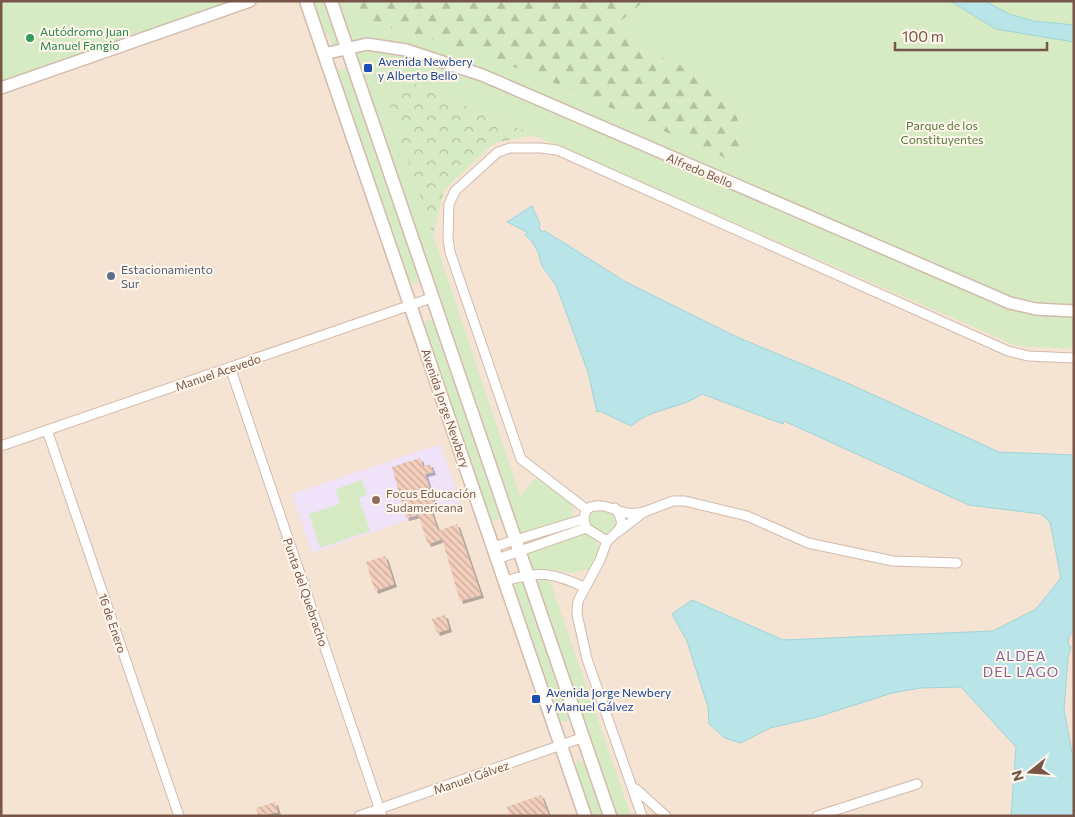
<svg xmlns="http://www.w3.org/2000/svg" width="1075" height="817" font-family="Commissioner,sans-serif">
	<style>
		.residential { fill: #f5e3d3 }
		.education { fill: #efe2f9 }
		.grass { fill: #d6ebc3 }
		.forest { fill: url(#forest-firs) }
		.park { fill: url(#park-crowns) }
		.water { fill: #b9e4e8; stroke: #9fd5da }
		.building { fill: url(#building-back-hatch); filter: url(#shadow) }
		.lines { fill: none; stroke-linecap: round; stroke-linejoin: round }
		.minor-casing { stroke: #d1bbad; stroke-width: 11 }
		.tertiary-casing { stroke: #d1bbad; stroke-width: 14 }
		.secondary-casing { stroke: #d4baab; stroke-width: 15 }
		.minor { stroke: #fff; stroke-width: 9 }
		.tertiary { stroke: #fff; stroke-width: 11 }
		.secondary { stroke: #fff; stroke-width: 12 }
		.leisure-dot { fill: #2e9e5b; stroke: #fff6ec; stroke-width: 2 }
		.transit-dot { fill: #1a4fb4; stroke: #fff6ec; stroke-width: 2 }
		.service-dot { fill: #5c6f8a; stroke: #fff6ec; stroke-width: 2 }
		.education-dot { fill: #8d6e63; stroke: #fff6ec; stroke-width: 2 }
		.labels { text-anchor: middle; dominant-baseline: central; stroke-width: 4; stroke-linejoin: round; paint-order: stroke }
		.leisure-label { font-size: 12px; fill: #27864d; stroke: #fff6ec; text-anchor: start }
		.transit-label { font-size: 12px; fill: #164399; stroke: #fff6ec; text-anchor: start }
		.park-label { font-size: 12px; fill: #53773e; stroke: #fff6ec }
		.street-label { font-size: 12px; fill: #775649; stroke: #fff6ec }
		.service-label { font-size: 12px; fill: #4e5e75; stroke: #fff6ec; text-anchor: start }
		.education-label { font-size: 12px; fill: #785e54; stroke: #fff6ec; text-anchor: start }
		.neighbourhood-label { font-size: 14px; letter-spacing: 1px; fill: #84649b; stroke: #fff6ec }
	</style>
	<defs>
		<pattern id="forest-firs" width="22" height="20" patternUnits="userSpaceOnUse" patternTransform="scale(1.25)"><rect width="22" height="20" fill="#d6ebc3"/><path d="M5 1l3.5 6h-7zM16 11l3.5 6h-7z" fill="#b2c1a0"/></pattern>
		<pattern id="park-crowns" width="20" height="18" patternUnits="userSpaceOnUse" patternTransform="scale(1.25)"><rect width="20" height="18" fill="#d6ebc3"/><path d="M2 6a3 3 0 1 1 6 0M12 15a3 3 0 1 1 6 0" fill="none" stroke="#b2c1a0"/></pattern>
		<pattern id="building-back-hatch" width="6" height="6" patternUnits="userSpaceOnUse" patternTransform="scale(1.25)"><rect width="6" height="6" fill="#f3cebc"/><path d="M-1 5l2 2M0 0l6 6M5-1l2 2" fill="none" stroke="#caaa9b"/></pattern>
		<filter id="shadow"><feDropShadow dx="3" dy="3" stdDeviation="0" flood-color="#0004"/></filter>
	</defs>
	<rect width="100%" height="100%" fill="#fdf2e5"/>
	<path class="residential" d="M250,1h68l17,49 739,261v505h-1073v-728z"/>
	<path class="education" d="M440,444l20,58 -148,51 -20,-59z"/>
	<g class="grass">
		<path d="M1,1h249l-249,87z"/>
		<path d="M312,1h762v348l-57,-3 -610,-266 -19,20 132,396 15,-17h6l30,23 2,14 -2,2 -29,10 6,18c12,-4 39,-24 49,-3 4,9 -3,19 -8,26l-17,4 -26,-4 85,247h-21l-261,-768 -15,3 -5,-16 -6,-3z"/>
		<path d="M342,68l7,4 71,205 -4,7 -7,-2 -71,-205v-6z"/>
		<path d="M428,319l5,3 67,193 -1,4 -5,2 -4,-1 -3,-7 -63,-188z"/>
		<path d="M362,480l5,15 -8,3 11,33 -50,17 -11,-34 31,-10 -4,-15z"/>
		<path d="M615,508l7,16 -15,17 -21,-13v-19z"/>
		<path d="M522,577l47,141 -2,4 -9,-1 -47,-140z"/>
		<path d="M578,760l6,3 18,53h-11l-17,-51z"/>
	</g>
	<path class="forest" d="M359,1h285l-28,24 22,23 58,23 41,46 9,50 -201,-88 -62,-24 -120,-35z"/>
	<path class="park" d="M406,80l128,55 -40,8 -50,47 -11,45 -45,-135z"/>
	<g class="water">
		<path d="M950,1h35l24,13 24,7 41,4v17l-78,-13z"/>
		<path d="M532,206l8,18 -1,5 4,3 2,-1 81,51 111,55 108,45 154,70 75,3v177l-5,4 -1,8 3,3 -3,10 -4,53 10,53v53h-63l5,-69 -55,-60 -41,1 -28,5 -75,24 -47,11 -29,15 -16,-5 -16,-14 -1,-17 -21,-66 -15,-27 20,-14 91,40 210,-9 43,-22 25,-31 -11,-56 -9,-8 -72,-9 -185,-84 -1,3 -81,-30c-21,15 -51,14 -71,32l-31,-15 -3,1 -9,-40 -32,-87 -14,-19 -4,-14 -7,-12 -6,-5 2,-3 -20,-10z"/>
	</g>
	<g class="building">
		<path d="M420,458l3,9 7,-3 3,8 -8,2 11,35 -5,2 7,20 19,-7 24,71 -21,6 -18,-62 -14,5 -10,-29 -12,3 -14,-51z"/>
		<path d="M385,556l9,28 -19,7 -9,-29z"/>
		<path d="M445,615l4,14 -12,4 -5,-14z"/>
		<path d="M541,795l8,21h-39l-3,-9z"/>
		<path d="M275,802l3,10 -19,4 -3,-8z"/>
	</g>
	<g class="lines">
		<g class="minor-casing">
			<g id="minor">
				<path d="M230,367l152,449"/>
				<path d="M47,430l132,386"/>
				<path d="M1,446l433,-149"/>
				<path d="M615,508c12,17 6,21 -8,33l-21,-13 -2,-9 2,-10c16,-8 26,1 41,4 5,1 12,0 17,-1l-26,20"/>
				<path d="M586,509l-65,-50 -71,-207 -2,-13 1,-35 6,-13 43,-39 12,-4h31l16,2 451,201 20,5 46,2"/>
				<path d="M644,512l29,-11h12l62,15 61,27 85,18 64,2"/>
				<path d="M607,541l-7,19 -22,41 -1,13 10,45 55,157"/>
				<path d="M493,547l91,-28"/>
				<path d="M497,559l89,-31"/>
				<path d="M505,581c34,-10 47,-9 79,6"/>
				<path d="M636,789l30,27"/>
				<path d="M359,816l225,-79"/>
				<path d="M817,816l100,-32"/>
			</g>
		</g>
		<g class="tertiary-casing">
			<g id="tertiary">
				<path d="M324,54l43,-10 39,6 76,25 528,228 26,6 38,2"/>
				<path d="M1,88l249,-87"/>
			</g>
		</g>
		<g class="secondary-casing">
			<g id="secondary">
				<path d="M306,1l279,815"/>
				<path d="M331,1l279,815"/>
			</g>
		</g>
		<use href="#minor" class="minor"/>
		<use href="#tertiary" class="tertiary"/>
		<use href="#secondary" class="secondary"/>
	</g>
	<circle class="leisure-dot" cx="30" cy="38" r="5"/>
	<g class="transit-dot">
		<rect x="363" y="63" width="10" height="10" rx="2.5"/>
		<rect x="531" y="694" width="10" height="10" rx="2.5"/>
	</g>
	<circle class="service-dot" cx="111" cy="276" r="5"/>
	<circle class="education-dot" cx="376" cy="500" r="5"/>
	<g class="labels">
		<g class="leisure-label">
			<text x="40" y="31">Autódromo Juan<tspan x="40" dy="14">Manuel Fangio</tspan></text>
		</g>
		<g class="transit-label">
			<text x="378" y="61">Avenida Newbery<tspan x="378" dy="14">y Alberto Bello</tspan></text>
			<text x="546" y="692">Avenida Jorge Newbery<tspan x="546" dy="14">y Manuel Gálvez</tspan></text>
		</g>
		<g class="park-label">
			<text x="942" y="125">Parque de los<tspan x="942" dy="14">Constituyentes</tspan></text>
		</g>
		<g class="street-label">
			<text transform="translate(700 170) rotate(23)">Alfredo Bello</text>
			<text transform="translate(218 372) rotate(-19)">Manuel Acevedo</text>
			<text transform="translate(446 408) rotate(71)">Avenida Jorge Newbery</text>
			<text transform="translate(306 592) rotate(71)">Punta del Quebracho</text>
			<text transform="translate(113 623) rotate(71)">16 de Enero</text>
			<text transform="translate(471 777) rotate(-19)">Manuel Gálvez</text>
		</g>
		<g class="service-label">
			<text x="121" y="269">Estacionamiento<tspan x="121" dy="14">Sur</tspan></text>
		</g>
		<g class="education-label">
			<text x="386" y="493">Focus Educación<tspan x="386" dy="14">Sudamericana</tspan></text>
		</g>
		<g class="neighbourhood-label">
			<text x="1021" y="655">ALDEA<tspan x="1021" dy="16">DEL LAGO</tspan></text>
		</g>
	</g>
	<rect width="1075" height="817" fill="none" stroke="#775649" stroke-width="5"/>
	<g transform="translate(1030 772) rotate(253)" stroke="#fff6ec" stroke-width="4" paint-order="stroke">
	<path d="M0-4L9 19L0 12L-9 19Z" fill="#775649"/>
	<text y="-8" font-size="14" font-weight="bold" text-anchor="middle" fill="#775649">N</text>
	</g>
	<path d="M895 42v8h152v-8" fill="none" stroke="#775649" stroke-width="2.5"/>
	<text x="902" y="42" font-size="15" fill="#775649" stroke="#fff6ec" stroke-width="4" paint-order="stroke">100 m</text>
</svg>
